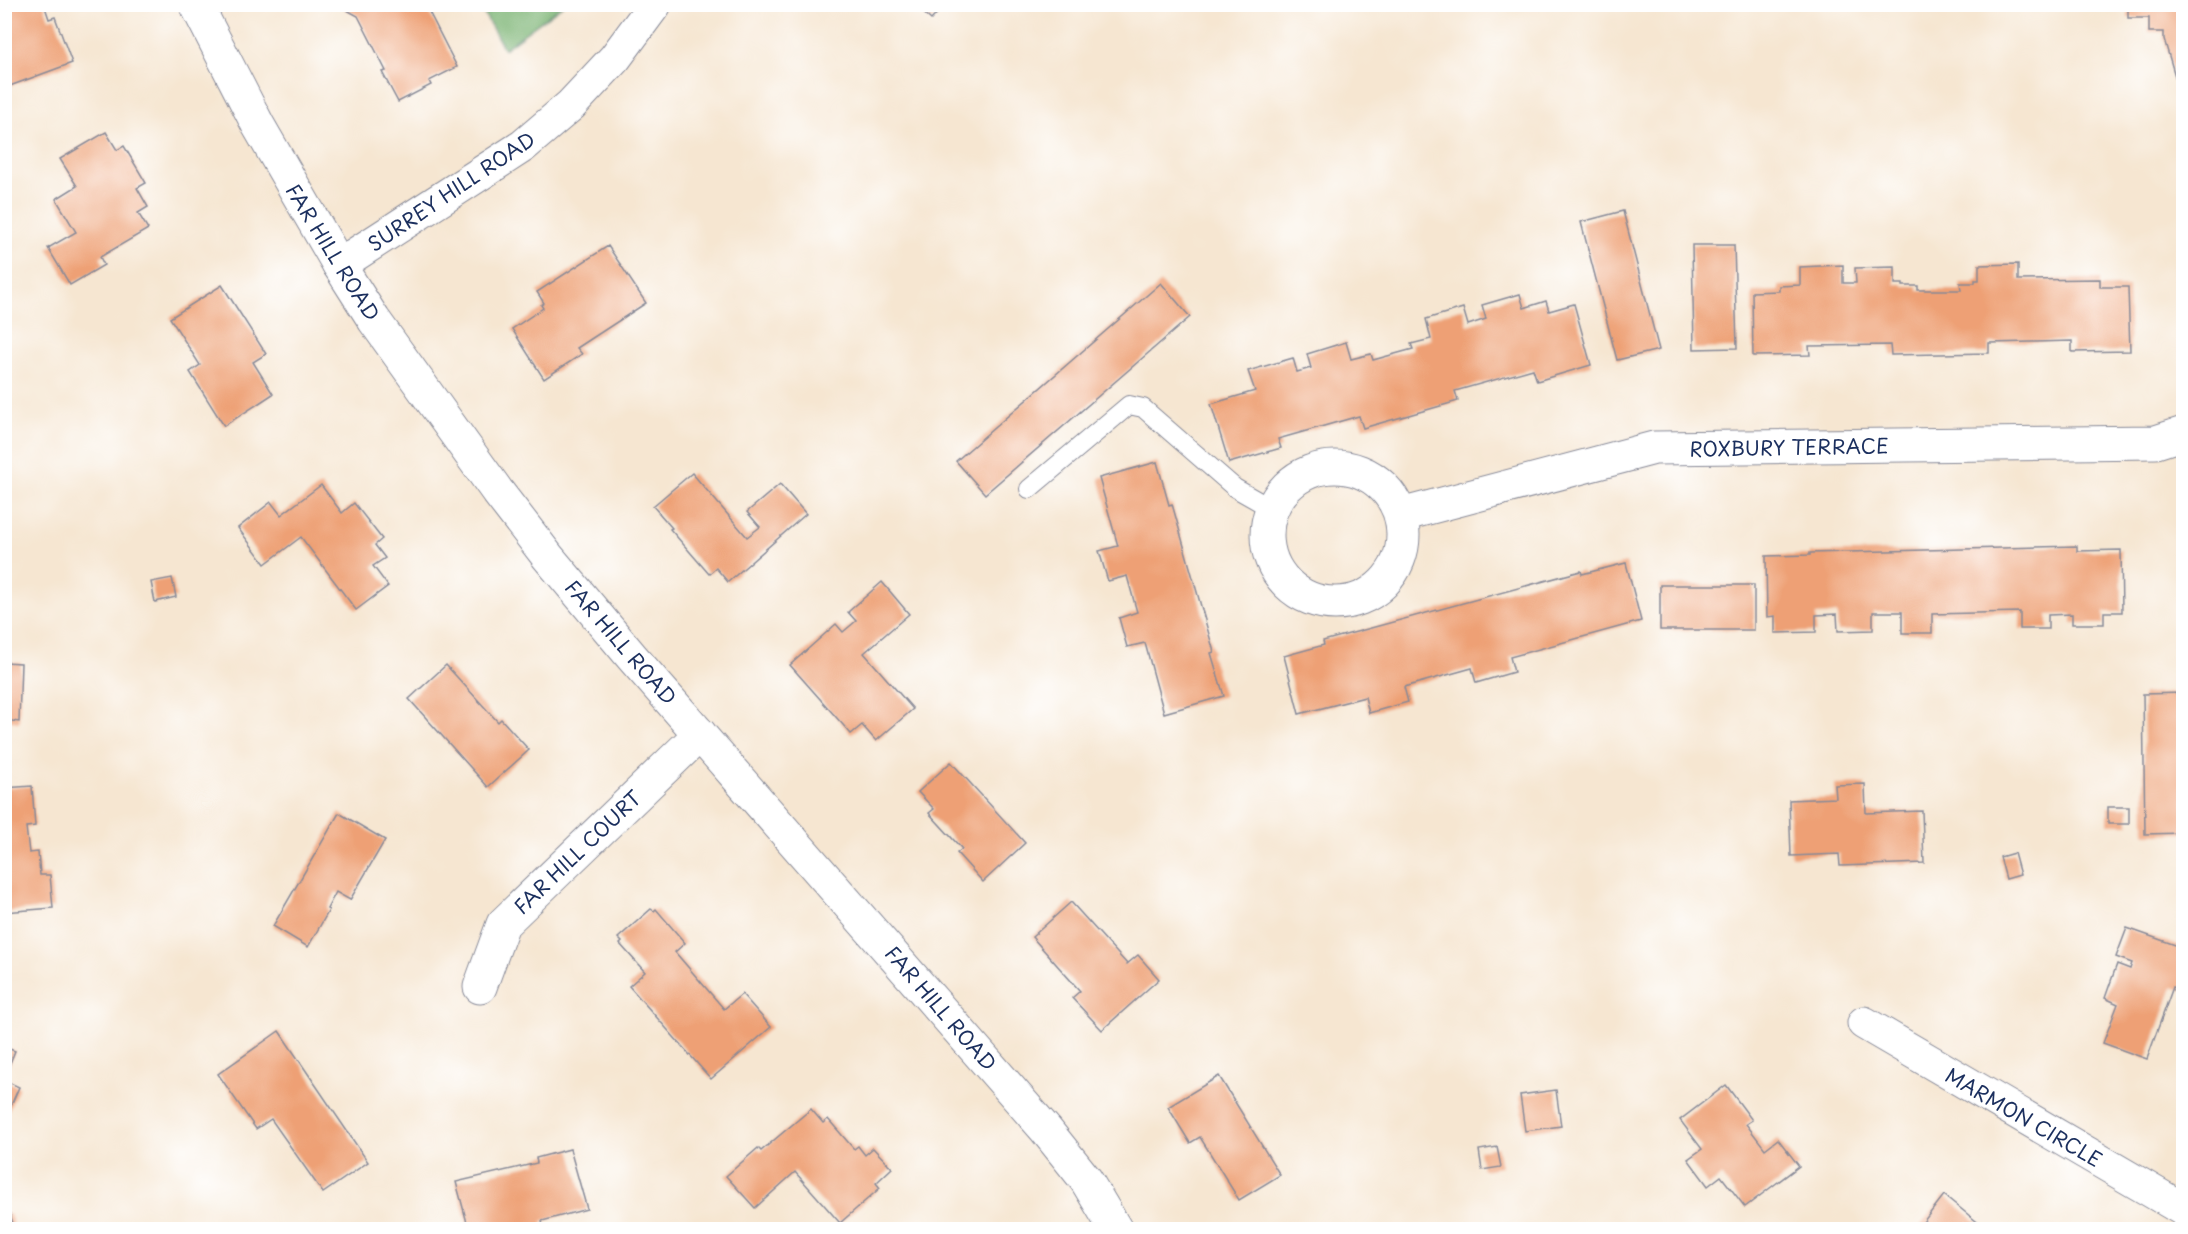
<svg xmlns="http://www.w3.org/2000/svg" width="2188" height="1234" font-family="'Playpen Sans',sans-serif">
	<style>
		.forest { fill: #79b271; stroke: #4a7068; stroke-width: 1.5 }
		.building { fill: #eea075 }
		.lines { fill: none; stroke-linecap: round; stroke-linejoin: round }
		.lane-casing { stroke: #888a98; stroke-width: 20 }
		.street-casing { stroke: #888a98; stroke-width: 35 }
		.lane { stroke: #fff; stroke-width: 18 }
		.street { stroke: #fff; stroke-width: 33 }
		.labels { text-anchor: middle; dominant-baseline: central; stroke-width: 4.5; stroke-linejoin: round; paint-order: stroke }
		.street-label { font-size: 20px; fill: #1b2f5e; stroke: #fff }
	</style>
	<rect width="100%" height="100%" fill="#fff"/>
	<filter id="ink" filterUnits="userSpaceOnUse"><feTurbulence type="fractalNoise" baseFrequency=".0167" numOctaves="2"/><feDisplacementMap in="SourceGraphic" scale="12" xChannelSelector="R" yChannelSelector="G"/><feConvolveMatrix kernelMatrix="1 2 1 2 8 2 1 2 1" color-interpolation-filters="sRGB"/></filter>
	<filter id="wash" filterUnits="userSpaceOnUse"><feTurbulence type="fractalNoise" baseFrequency=".008" numOctaves="4" result="noise"/><feDisplacementMap in="SourceGraphic" scale="24" xChannelSelector="R" yChannelSelector="G"/><feGaussianBlur stdDeviation="1.35" result="paint"/><feColorMatrix in="noise" values="0 0 0 0 0 0 0 0 0 0 0 0 0 0 0 0 0 1.4 0 .05"/><feComposite in="paint" operator="in"/></filter>
	<g filter="url(#wash)">
		<rect width="100%" height="100%" fill="#f6e6d1"/>
		<path class="forest" d="M479,5h84l-59,44z"/>
		<g id="blocks">
			<g class="building">
				<path d="M4,4h40l5,15 6,-2 17,46 -65,24 -3,-7z"/>
				<path d="M336,4h89l32,63 -28,14 2,4 -33,17 -16,-30 4,-1 -28,-55z"/>
				<path d="M914,4h32l-15,16z"/>
				<path d="M2128,4h56v77l-7,2 -13,-44v-7h-15v-14h-21z"/>
				<path d="M106,132l11,18 7,-4 22,37 -9,5 11,19 -10,6 10,16 -48,28 4,8 -34,20 -22,-37 28,-16 -20,-33 21,-13 -17,-27z"/>
				<path d="M1623,211l36,139 -42,10 -36,-138z"/>
				<path d="M1692,245h42l3,103 -43,1z"/>
				<path d="M608,246l38,57 -69,45 5,6 -38,25 -32,-50 31,-21 -2,-3 3,-2 -7,-11z"/>
				<path d="M2018,264v16l82,-1v8h28l2,64 -58,1v-11l-83,2v10l-98,2 -1,-10 -81,1 1,9 -57,1 -1,-64 27,-1v-5l21,-1v-18l43,-2v18h13l-1,-15 40,-1v17h8v2h15v4h43l-1,-7h15v-3h4v-15z"/>
				<path d="M1161,283l29,34 -205,177 -29,-33z"/>
				<path d="M222,285l44,69 -13,8 20,32 -49,32 -34,-54 10,-7 -30,-47z"/>
				<path d="M1520,294l4,14 22,-7 3,10 25,-7 17,61 -54,16 -4,-12 -78,22 3,10 -95,27 -4,-12 -81,23 3,9 -52,15 -18,-59 44,-13 -7,-20 45,-13 4,14 14,-4 -4,-14 39,-12 5,17 20,-5 2,6 40,-11 -2,-5 20,-5 -5,-20 37,-11 5,17 18,-6 -4,-14z"/>
				<path d="M1157,462l12,43 3,-1 42,148 -3,1 13,43 -60,17 -19,-70 -18,4 -8,-29 18,-6 -10,-36 -19,5 -9,-30 19,-5 -19,-68z"/>
				<path d="M692,473l55,64 13,-10 -13,-15 33,-28 26,30 -78,68 -12,-14 -7,6 -39,-45 2,-1 -19,-22z"/>
				<path d="M321,485l21,28 12,-10 28,36 -7,6 10,13 -12,8 15,20 -32,24 -55,-73 -36,27 -27,-36 33,-26 10,13z"/>
				<path d="M2077,546v5l44,-1 1,62h-18v12h-32v-10l-24,1v14h-28v-17l-88,2v19h-30v-21h-29v18l-35,1 -1,-17 -21,1v17l-41,1v-17l-8,1 -1,-61 44,-1v-2z"/>
				<path d="M1626,563l15,58 -131,36 4,15 -38,11 -4,-15 -68,19 4,15 -39,11 -4,-16 -66,17 -15,-58 40,-11 -1,-4 258,-70 1,3z"/>
				<path d="M172,578l4,19 -21,5 -4,-20z"/>
				<path d="M882,582l27,32 -45,39 49,56 -37,32 -14,-16 -11,9 -61,-69 46,-41 7,8 13,-11 -8,-9z"/>
				<rect x="1660" y="585" width="94" height="45"/>
				<path d="M4,662l17,1 -2,59 -15,-2z"/>
				<path d="M446,665l52,57 3,-3 28,31 -41,37 -79,-88z"/>
				<path d="M2184,693v140l-39,1 -2,-140z"/>
				<path d="M951,762l74,81 -42,39 -26,-29 5,-4 -33,-36 5,-4 -16,-17z"/>
				<path d="M1865,784l1,29 56,-2 2,52 -84,3 -1,-12 -48,2 -2,-56 47,-2 -1,-13z"/>
				<path d="M32,786l3,40 -9,1 3,26 9,-1 2,23h10l3,33 -49,4v-124z"/>
				<rect x="2108" y="807" width="21" height="17"/>
				<path d="M339,813l46,27 -35,60 -14,-8 -9,17 2,1 -21,37 -35,-21z"/>
				<path d="M2014,853l6,22 -14,4 -6,-22z"/>
				<path d="M1071,902l56,62 11,-9 21,24 -57,51 -30,-32 8,-7 -48,-54z"/>
				<path d="M651,909l3,2 2,-2 29,34 -10,9 49,57 18,-15 29,33 -60,52 -82,-93 16,-14 -25,-28 2,-2 -4,-4z"/>
				<path d="M2127,928l57,20v43l-11,-4 -26,72 -44,-16 15,-39 -13,-6 12,-34 13,5 2,-6 -16,-6z"/>
				<path d="M279,1031l89,131 -45,31 -52,-74 -15,10 -38,-55z"/>
				<path d="M4,1047l11,4 -10,24h-1z"/>
				<path d="M1219,1076l61,99 -41,25 -39,-63 -10,6 -22,-36z"/>
				<path d="M4,1080l15,7 -11,25 -4,-1z"/>
				<path d="M1726,1085l26,35 -6,4 19,25 13,-10 21,27 -54,41 -24,-31 -13,10 -20,-27 14,-10 -22,-29z"/>
				<path d="M1556,1090l5,36 -36,5 -5,-36z"/>
				<path d="M811,1109l12,14 5,-4 26,30 4,-3 7,9 8,-7 19,20 -16,15 4,5 -40,35 -45,-51 -40,36 -29,-32 32,-28 3,3z"/>
				<path d="M1497,1147l4,20 -19,3 -3,-20z"/>
				<path d="M570,1149l17,60 -45,12 2,9h-75l-13,-48 81,-19 -1,-5z"/>
				<path d="M1944,1195l43,35h-70z"/>
				<path d="M10,1214l5,16h-11v-15z"/>
			</g>
		</g>
	</g>
	<g filter="url(#ink)">
		<use href="#blocks" fill-opacity="0" stroke="#888a98" stroke-width="1.5"/>
		<g class="lines">
			<g class="lane-casing">
				<path id="lane" d="M1029,489l100,-84 14,3 92,80 37,21"/>
			</g>
			<g class="street-casing">
				<g id="street">
					<path d="M196,4l62,121 81,140 35,55 123,171 51,66 84,100 414,473 40,50 30,50"/>
					<path d="M339,265l184,-119 48,-41 44,-47 40,-54"/>
					<circle cx="1335" cy="535" r="68"/>
					<path d="M1401,515l253,-67 502,-6 28,-9"/>
					<path d="M480,987l23,-63 197,-190"/>
					<path d="M1864,1023l320,187"/>
				</g>
			</g>
			<use href="#lane" class="lane"/>
			<use href="#street" class="street"/>
		</g>
	</g>
	<g class="labels">
		<g class="street-label">
			<text transform="translate(451 191) rotate(-34)">SURREY HILL ROAD</text>
			<text transform="translate(333 252) rotate(58)">FAR HILL ROAD</text>
			<text transform="translate(1789 447) rotate(-1)">ROXBURY TERRACE</text>
			<text transform="translate(621 642) rotate(49)">FAR HILL ROAD</text>
			<text transform="translate(577 852) rotate(-44)">FAR HILL COURT</text>
			<text transform="translate(941 1008) rotate(49)">FAR HILL ROAD</text>
			<text transform="translate(2024 1117) rotate(30)">MARMON CIRCLE</text>
		</g>
	</g>
	<rect width="2188" height="1234" fill="none" stroke="#fff" stroke-width="24"/>
</svg>
